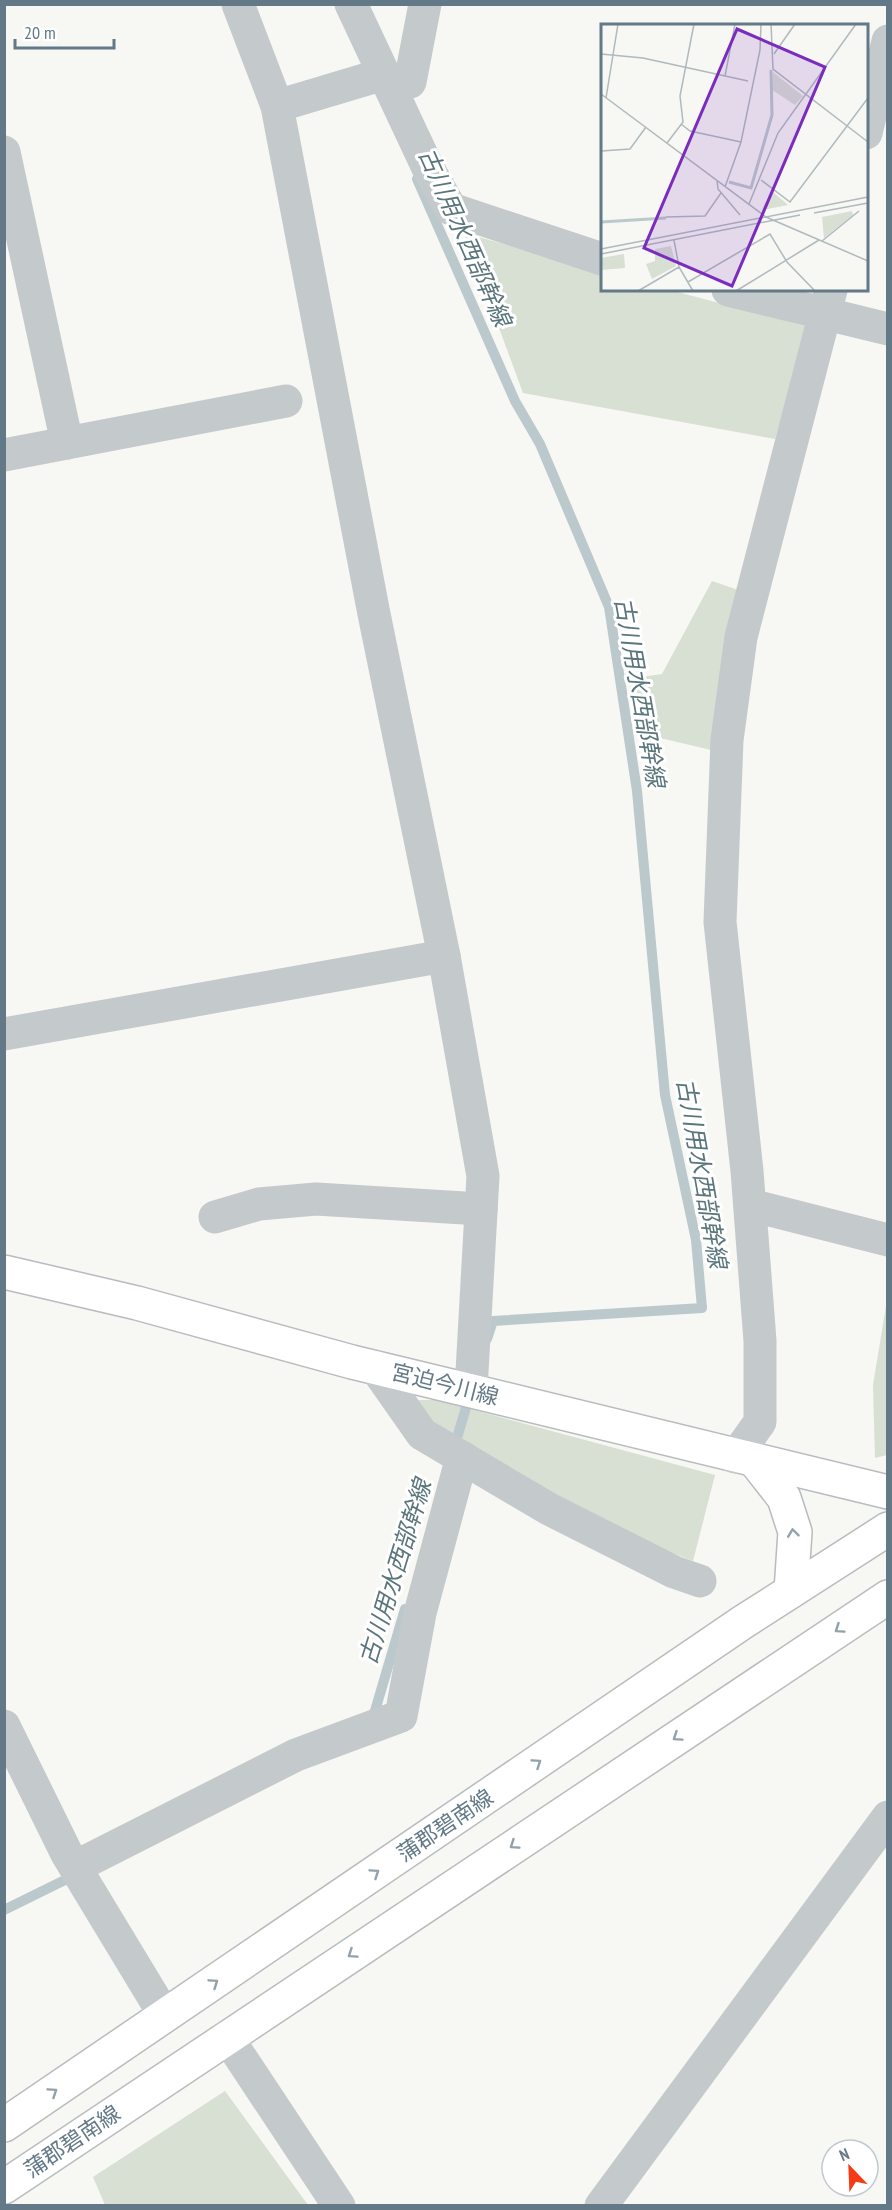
<svg xmlns="http://www.w3.org/2000/svg" width="892" height="2210" font-family="'PT Sans Narrow','Noto Sans JP',sans-serif">
	<style>
		.green { fill: #d8dfd3 }
		.lines { fill: none; stroke-linecap: round; stroke-linejoin: round }
		.stream { stroke: #bbc9cd; stroke-width: 10 }
		.major-casing { stroke: #b7bcbf; stroke-width: 36 }
		.minor { stroke: #c4c9cc; stroke-width: 33 }
		.major { stroke: #fff; stroke-width: 33 }
		.oneway { stroke: #92a1ab }
		.labels { text-anchor: middle; dominant-baseline: central; stroke-width: 6; stroke-linejoin: round; paint-order: stroke }
		.street-label { font-size: 22px; fill: #637987; stroke: #fff }
		.water-label { font-size: 24px; font-style: italic; fill: #5a767c; stroke: #fff }
		.inset-river { fill: none; stroke: #bbc9cd; stroke-width: 3 }
		.inset-road { fill: none; stroke: #afbabe; stroke-width: 1.5 }
		.view { fill: #7b2cbf; fill-opacity: 0.15; stroke: #7b2cbf; stroke-width: 3 }
		.inset-edge { fill: none; stroke: #637987; stroke-width: 3 }
	</style>
	<rect width="100%" height="100%" fill="#f7f7f3"/>
	<g class="green">
		<path d="M464,233l138,38v19h68l139,37 -34,112 -252,-46z"/>
		<path d="M712,581l35,12 -36,157 -76,-18 -6,-53 33,-5z"/>
		<path d="M887,1300v155l-12,3 -2,-73z"/>
		<path d="M419,1400h18l278,75 -22,86 -111,-43 -169,-101z"/>
		<path d="M225,2091l83,114h-203l-12,-28z"/>
	</g>
	<g class="lines">
		<g class="stream">
			<path d="M417,179l98,222 25,43 69,163 28,184 28,304 31,145 6,68 -209,13 -6,18"/>
			<path d="M454,1448l16,-54"/>
			<path d="M372,1721l33,-112"/>
			<path d="M4,1910l71,-35"/>
		</g>
		<g class="major-casing">
			<g id="major">
				<path d="M4,1272l133,31 215,59 536,130"/>
				<path d="M755,1461l29,37 11,34 -4,59"/>
				<path d="M4,2125l739,-503 145,-93"/>
				<path d="M4,2187l884,-590"/>
			</g>
		</g>
		<g class="minor">
			<path d="M238,4l39,102 97,508 70,342 39,220 -12,214"/>
			<path d="M351,4l77,164 23,41 151,50"/>
			<path d="M410,82l15,-78"/>
			<path d="M277,106l107,-32"/>
			<path d="M866,133l22,-92"/>
			<path d="M4,152l63,291"/>
			<path d="M728,290l160,39"/>
			<path d="M4,455l282,-54"/>
			<path d="M4,1034l440,-78"/>
			<path d="M750,1205l138,35"/>
			<path d="M215,1217l44,-13 57,-5 165,10"/>
			<path d="M375,1367l47,67 127,75 125,63 26,9"/>
			<path d="M735,1457l25,-35v-81l-13,-170 -27,-249 7,-182 14,-103 90,-347"/>
			<path d="M4,1726l63,128 98,162"/>
			<path d="M75,1867l221,-112 105,-39 19,-103 42,-156"/>
			<path d="M227,2037l112,169"/>
			<path d="M601,2206l287,-389"/>
		</g>
		<use href="#major" class="major"/>
	</g>
	<defs><path id="oneway-chevron" d="M-2-3.5L2.5 0L-2 3.5" fill="none" stroke-width="1.6" stroke-linecap="round" stroke-linejoin="round" transform="scale(1.5)"/></defs>
	<g class="oneway">
		<use href="#oneway-chevron" transform="translate(793 1533) rotate(-97)"/>
		<use href="#oneway-chevron" transform="translate(839 1629) rotate(146)"/>
		<use href="#oneway-chevron" transform="translate(677 1737) rotate(146)"/>
		<use href="#oneway-chevron" transform="translate(537 1763) rotate(-34)"/>
		<use href="#oneway-chevron" transform="translate(514 1845) rotate(146)"/>
		<use href="#oneway-chevron" transform="translate(375 1873) rotate(-34)"/>
		<use href="#oneway-chevron" transform="translate(352 1954) rotate(146)"/>
		<use href="#oneway-chevron" transform="translate(214 1983) rotate(-34)"/>
		<use href="#oneway-chevron" transform="translate(53 2092) rotate(-34)"/>
	</g>
	<g class="labels">
		<g class="street-label">
			<text transform="translate(445 1384) rotate(14)">宮迫今川線</text>
			<text transform="translate(445 1825) rotate(-34)">蒲郡碧南線</text>
			<text transform="translate(72 2141) rotate(-34)">蒲郡碧南線</text>
		</g>
		<g class="water-label">
			<text transform="translate(465 237) rotate(66)">古川用水西部幹線</text>
			<text transform="translate(640 692) rotate(80)">古川用水西部幹線</text>
			<text transform="translate(702 1173) rotate(80)">古川用水西部幹線</text>
			<text transform="translate(395 1572) rotate(-73)">古川用水西部幹線</text>
		</g>
	</g>
	<g transform="translate(601 24)">
		<rect width="267" height="267" fill="#f7f7f3"/>
		<path d="M172,48l30,24 -8,9 -23,-15zM172,168l15,13 -26,5 3,-7zM251,187l1,4 -29,23 -2,-21zM70,222l5,20 -24,13 -6,-15 9,-3v-12zM23,230l1,14 -24,2v-12z" fill="#d8dfd3"/>
		<path class="inset-river" d="M128,158l22,6 21,-73 -1,-45M0,198l65,-4"/>
		<path class="inset-road" d="M170,0l2,45 95,73M0,30l42,4 105,23M173,30l21,-30M124,52l10,-52M0,70l165,123 102,44M5,74l12,-74M80,100l9,7 51,11M66,119l16,-21 -3,-26 14,-72M0,127l29,-2 16,-22M116,156l1,9 22,26M160,156l29,22 78,-104M124,163l16,-45 19,-92 1,-26M148,180l29,-71 78,-109M213,189l54,-10M65,193l39,-1 16,-23M73,216l5,27 14,24M221,217l37,-30M0,225l267,-52M0,230l199,-39M87,258l82,-48 17,28 28,29M37,267l41,-24M135,267l83,-51"/>
		<path class="view" d="M136,5l88,38 -93,219 -88,-38z"/>
		<rect width="267" height="267" class="inset-edge"/>
	</g>
	<rect width="892" height="2210" fill="none" stroke="#637987" stroke-width="12"/>
	<g transform="translate(850 2168) rotate(337)"><circle r="28" fill="#ffffff" stroke="#c1c9cf" stroke-width="1.5"/>
	<path d="M0-4.5L10 22L0 15L-10 22Z" fill="#f43b16"/>
	<text y="-9" font-size="16" font-weight="bold" text-anchor="middle" fill="#637987">N</text>
	</g>
	<path d="M15 39v9h99v-9" fill="none" stroke="#637987" stroke-width="3"/>
	<text x="24" y="39" font-size="18" fill="#637987" stroke="#ffffff" stroke-width="4.5" paint-order="stroke">20 m</text>
</svg>
